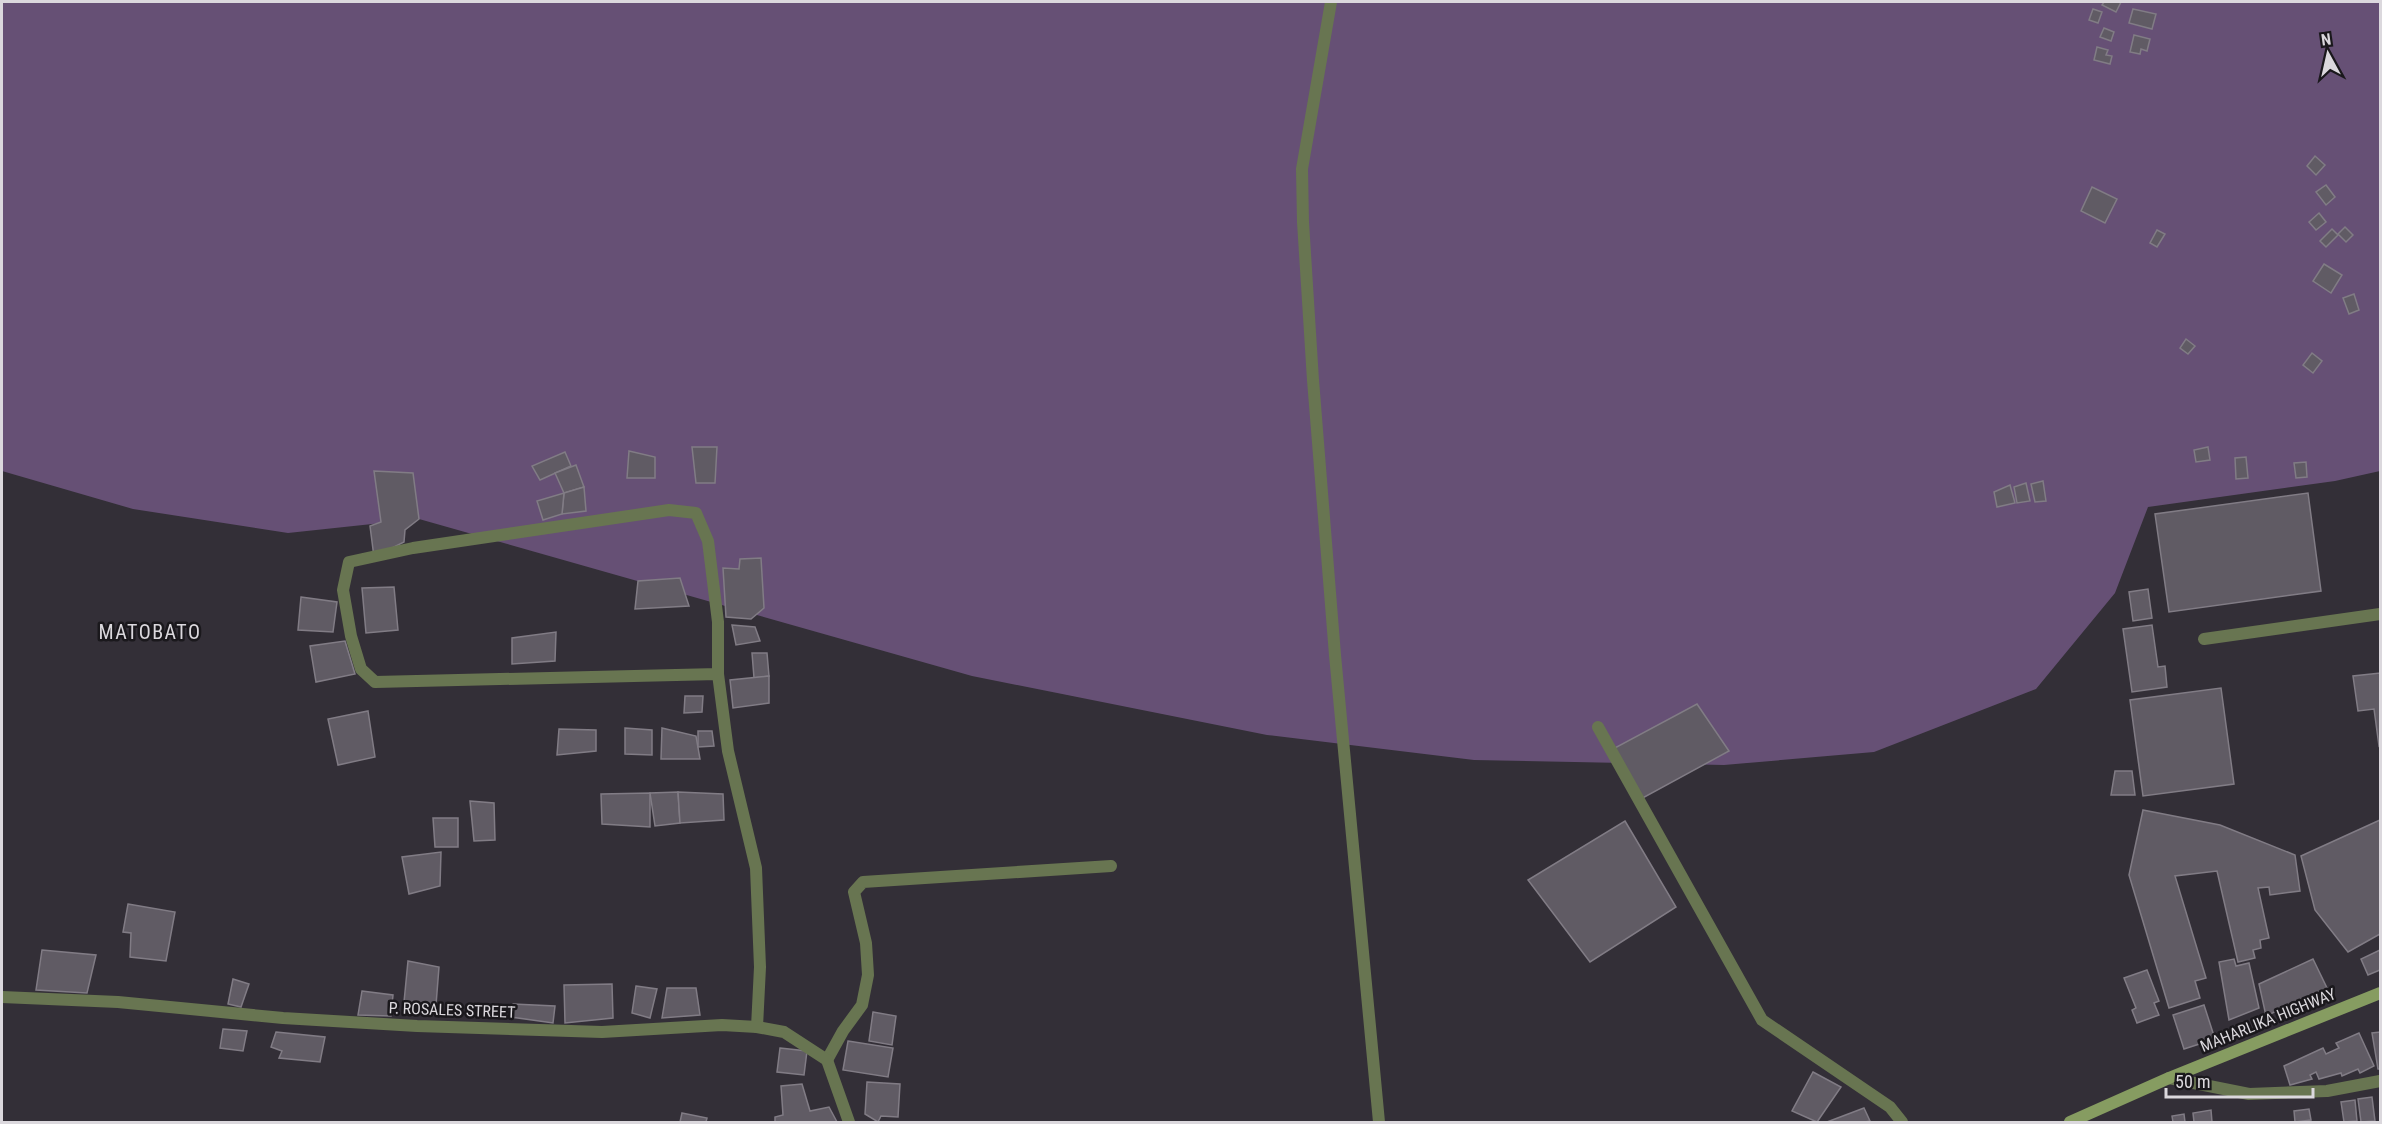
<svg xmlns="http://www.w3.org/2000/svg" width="2382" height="1124" font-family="'Roboto Condensed',sans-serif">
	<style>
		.green { fill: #665075 }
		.building { fill: #605b64; stroke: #817c85; stroke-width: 1.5 }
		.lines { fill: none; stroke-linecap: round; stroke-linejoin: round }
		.minor { stroke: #687551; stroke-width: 12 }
		.tertiary { stroke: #687551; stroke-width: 12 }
		.secondary { stroke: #869c61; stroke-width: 12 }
		.labels { text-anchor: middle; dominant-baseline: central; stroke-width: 5; stroke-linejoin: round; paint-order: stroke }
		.street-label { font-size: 16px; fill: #dbd8dd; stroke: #1a181c }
		.quarter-label { font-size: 20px; letter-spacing: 1.5px; fill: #dbd8dd; stroke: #1a181c }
	</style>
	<rect width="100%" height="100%" fill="#332f37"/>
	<path class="green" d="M2,2h2378v469l-45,10 -187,26 -33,86 -79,96 -162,63 -150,13 -250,-5 -207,-25 -295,-59 -553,-157 -131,14 -155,-24 -131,-38z"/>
	<g class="building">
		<path d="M2104,2h17l-5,10 -14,-7z"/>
		<path d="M2093,9l9,3 -4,11 -9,-3z"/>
		<path d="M2133,9l23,5 -4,15 -23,-6z"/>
		<path d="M2104,28l10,4 -3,9 -11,-4z"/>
		<path d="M2134,35l16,4 -3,12 -6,-2 -1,5 -10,-2z"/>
		<path d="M2097,47l11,3 -2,5 6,1 -2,8 -16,-4z"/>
		<path d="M2315,156l10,9 -9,10 -9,-9z"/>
		<path d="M2326,185l9,12 -9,8 -10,-13z"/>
		<path d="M2092,187l25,12 -12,24 -24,-12z"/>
		<path d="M2319,213l7,9 -10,8 -7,-8z"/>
		<path d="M2345,227l8,8 -7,7 -8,-8z"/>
		<path d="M2332,229l6,6 -12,12 -6,-6z"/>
		<path d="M2157,230l8,4 -8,13 -7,-4z"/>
		<path d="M2324,264l18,11 -11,18 -18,-12z"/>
		<path d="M2354,294l5,16 -10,4 -6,-16z"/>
		<path d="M2186,339l9,7 -7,8 -8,-6z"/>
		<path d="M2312,353l10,8 -9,12 -10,-8z"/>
		<path d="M692,447h25l-2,36h-19z"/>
		<path d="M2208,447l2,13 -14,2 -2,-12z"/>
		<path d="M629,451l26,6v21h-28z"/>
		<path d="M565,452l6,14 -31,14 -8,-14z"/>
		<path d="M2246,457l2,21 -12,1 -1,-21z"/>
		<path d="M2306,462l1,15 -11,1 -2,-15z"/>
		<path d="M576,465l8,22 -20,6 -9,-20z"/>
		<path d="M374,471l39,2 6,46 -14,11 -1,12 -30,15 -4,-31 11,-4z"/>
		<path d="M2043,481l3,20 -11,1 -4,-18z"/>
		<path d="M2026,483l4,18 -13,2 -3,-16z"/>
		<path d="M2010,485l5,18 -18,4 -3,-15z"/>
		<path d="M584,487l2,24 -24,3 2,-21z"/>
		<path d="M564,493l-2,21 -19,6 -6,-19z"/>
		<path d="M2308,493l13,98 -152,21 -14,-98z"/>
		<path d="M761,558l3,50 -13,11 -25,-2 -3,-49 16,1 1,-10z"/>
		<path d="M680,578l9,28 -54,3 3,-28z"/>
		<path d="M394,587l4,43 -32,3 -4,-45z"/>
		<path d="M2148,589l4,29 -19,3 -4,-29z"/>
		<path d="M301,597l36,5 -4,30 -35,-2z"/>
		<path d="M732,625l23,2 5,14 -24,4z"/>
		<path d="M2152,625l6,42 7,-1 2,21 -35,5 -9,-63z"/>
		<path d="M556,632l-1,29 -43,3v-26z"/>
		<path d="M345,641l10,33 -39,8 -6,-36z"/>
		<path d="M752,653h15l2,23 -15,2z"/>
		<path d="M2380,673v72l-1,1 -5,-37 -16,2 -5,-35z"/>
		<path d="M769,676v27l-36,5 -3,-28z"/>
		<path d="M2221,688l13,96 -91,12 -13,-96z"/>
		<path d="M685,696h18l-1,16 -18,1z"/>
		<path d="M1697,704l32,47 -90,49 -28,-50z"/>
		<path d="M368,711l7,46 -37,8 -10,-46z"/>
		<path d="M625,728l27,2v25l-27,-1z"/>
		<path d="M662,728l34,8 4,23h-39z"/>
		<path d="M559,729l37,1v21l-39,4z"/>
		<path d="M698,731h14l2,15 -16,1z"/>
		<path d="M2115,771h17l3,24h-24z"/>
		<path d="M678,792l2,31 -25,3 -5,-33z"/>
		<path d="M678,792l45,2 1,26 -44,3z"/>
		<path d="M650,793v34l-48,-3 -1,-30z"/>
		<path d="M470,801l24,2 1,37 -21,1z"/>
		<path d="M2143,810l77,15 75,30 5,36 -30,4 -1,-8 -11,1 11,50 -9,2 1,8 -8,2 2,8 -17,4 -21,-91 -42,5 31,102 -11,3 5,17 -31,10 -40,-133z"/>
		<path d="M433,818h25v29h-23z"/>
		<path d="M2380,820v114l-32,18 -33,-42 -14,-54z"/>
		<path d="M1625,821l51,86 -86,55 -62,-82z"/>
		<path d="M441,852l-1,34 -31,8 -7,-37z"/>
		<path d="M128,904l47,8 -9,49 -36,-4 1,-24 -8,-1z"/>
		<path d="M42,950l54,5 -9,38 -51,-3z"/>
		<path d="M2380,950v20l-12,5 -7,-16z"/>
		<path d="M2234,959l2,7 13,-3 10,45 -30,12 -10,-58z"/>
		<path d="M2313,959l14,29 -61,28 -7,-32z"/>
		<path d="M408,961l31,6 -3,38 -32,-3z"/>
		<path d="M2147,970l12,31 -5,2 5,12 -22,8 -5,-13 4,-2 -12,-30z"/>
		<path d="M233,979l16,5 -8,23 -13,-3z"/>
		<path d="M612,984l1,34 -48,5 -1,-38z"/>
		<path d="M636,986l21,3 -7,29 -18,-5z"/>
		<path d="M667,988h29l4,27 -38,3z"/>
		<path d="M362,991l31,4 -2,21 -33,-1z"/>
		<path d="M513,1004l42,2 -2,17 -42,-6z"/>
		<path d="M2204,1005l11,34 -31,10 -11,-34z"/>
		<path d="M873,1012l23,4 -4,29 -23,-4z"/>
		<path d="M223,1029l24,2 -4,20 -23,-3z"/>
		<path d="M276,1032l49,5 -5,25 -41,-4 3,-7 -11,-4z"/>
		<path d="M2380,1032v37h-2l-6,-36z"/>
		<path d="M2359,1033l15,33 -14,7 -2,-4 -16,7 -1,-3 -22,6 -3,-7 -6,3 2,4 -22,6 -6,-19 39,-18 3,6 13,-6 -3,-5z"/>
		<path d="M848,1041l45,7 -5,29 -45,-7z"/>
		<path d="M780,1048l27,3 -3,24 -27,-3z"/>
		<path d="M1813,1072l28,15 -24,35 -25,-11z"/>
		<path d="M867,1082l33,2 -2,33 -17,-1 -3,6 -13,-8z"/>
		<path d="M802,1084l8,27 19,-4 8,15h-62v-5l8,-2 -2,-29z"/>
		<path d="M2372,1097l3,24 -14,1 -3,-23z"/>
		<path d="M2355,1100l2,21 -13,1 -3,-20z"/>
		<path d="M1864,1108l6,13 -5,1h-38z"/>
		<path d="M2309,1109l2,11 -16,2 -1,-11z"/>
		<path d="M2211,1110l1,12h-18l-1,-9z"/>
		<path d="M682,1113l25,5 -1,4h-26z"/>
		<path d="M2184,1114l1,8h-12l-1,-6z"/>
	</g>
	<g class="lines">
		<g class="minor">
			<path d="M1331,2l-29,167 1,53 10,158 22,275 44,467"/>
			<path d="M2204,639l176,-25"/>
			<path d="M718,674l-343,8 -14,-13 -10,-33 -8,-46 6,-28 64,-14 256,-38 27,3 12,28 10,81v52l10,77 28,117 4,99 -3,60"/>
			<path d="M1598,727l164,293 128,87 12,15"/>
			<path d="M827,1060l16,-29 19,-26 6,-30 -2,-32 -12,-51 9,-10 248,-16"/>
		</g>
		<g class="tertiary">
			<path d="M2,997l116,5 165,16 134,8 185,6 120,-7 35,2 27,5 43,28 22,62"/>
			<path d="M2169,1078l80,16 78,-3 53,-10"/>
		</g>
		<path class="secondary" d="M2070,1122l99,-44 211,-85"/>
	</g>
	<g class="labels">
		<g class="street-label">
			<text transform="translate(452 1010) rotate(2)">P. ROSALES STREET</text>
			<text transform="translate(2268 1020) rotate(-22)">MAHARLIKA HIGHWAY</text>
		</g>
		<g class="quarter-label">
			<text x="150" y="632">MATOBATO</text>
		</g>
	</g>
	<rect width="2382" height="1124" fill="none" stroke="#dbd8dd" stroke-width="6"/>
	<g transform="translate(2328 54) rotate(352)" stroke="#1a181c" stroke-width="4.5" paint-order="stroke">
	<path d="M0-4.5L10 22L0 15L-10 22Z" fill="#dbd8dd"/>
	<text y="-9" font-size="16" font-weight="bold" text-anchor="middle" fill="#dbd8dd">N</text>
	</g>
	<path d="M2166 1088v9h147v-9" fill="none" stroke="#dbd8dd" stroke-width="3"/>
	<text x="2175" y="1088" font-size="18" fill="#dbd8dd" stroke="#1a181c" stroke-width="4.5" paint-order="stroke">50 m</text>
</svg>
